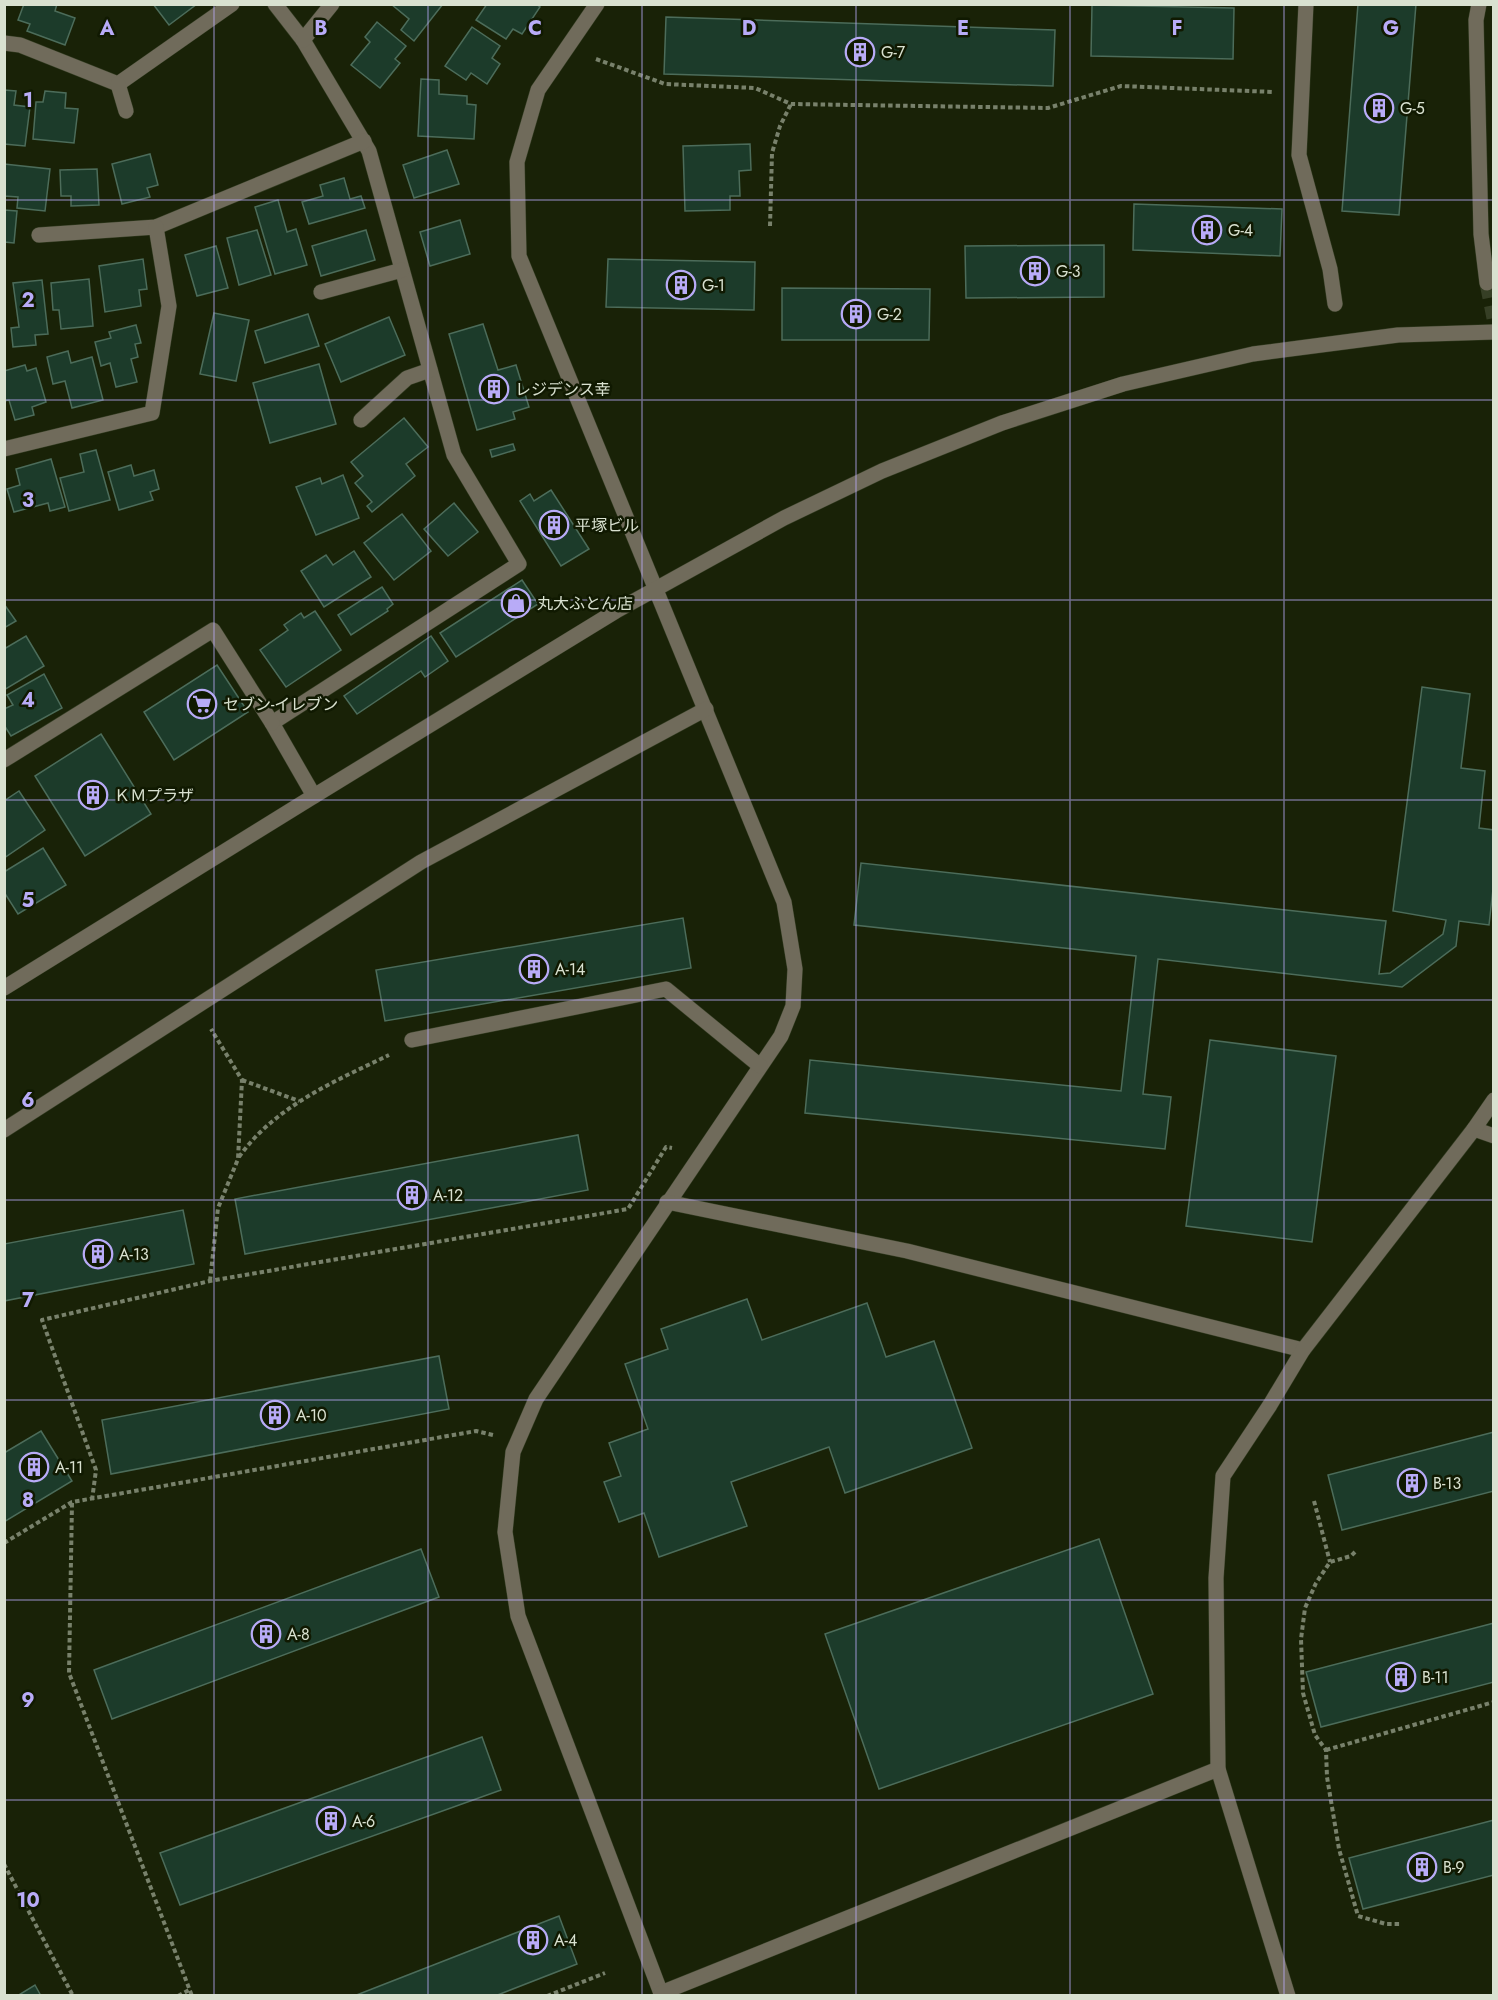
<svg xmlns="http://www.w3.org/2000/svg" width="1498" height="2000" font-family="Jost,'Noto Sans JP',sans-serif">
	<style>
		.building { fill: #1c3b2a; stroke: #4c6c5a; stroke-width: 1.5 }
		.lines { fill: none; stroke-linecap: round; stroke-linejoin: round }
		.minor-tunnel { stroke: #363f25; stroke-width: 15; stroke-dasharray: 15 8; stroke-linecap: butt }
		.minor-casing { stroke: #343d23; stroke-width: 16 }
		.path { stroke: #78816b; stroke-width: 4; stroke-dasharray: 4.5 3; stroke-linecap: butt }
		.minor { stroke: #706b5b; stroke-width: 15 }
		.grid { fill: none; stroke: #b8abf7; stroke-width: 1.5; stroke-opacity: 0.55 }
		.labels { text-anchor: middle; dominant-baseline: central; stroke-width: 5; stroke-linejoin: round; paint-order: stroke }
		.poi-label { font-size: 16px; fill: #d9e1d0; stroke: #101901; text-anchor: start }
		.grid-label { font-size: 20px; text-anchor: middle; font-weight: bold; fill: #b8abf7; stroke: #101901; stroke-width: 5; stroke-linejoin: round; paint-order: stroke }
	</style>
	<rect width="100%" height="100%" fill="#192207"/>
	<g class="building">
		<path d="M24,4h33l-2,7 20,7 -10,27 -38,-14 3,-7 -12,-4z"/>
		<path d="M153,4h44l-28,21z"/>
		<path d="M391,4h52l-29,37 -13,-11 8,-11z"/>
		<path d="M487,4h49l4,3 -18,27 -9,-5 -7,10 -30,-19z"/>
		<path d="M1358,4h58l-17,211 -57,-4z"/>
		<path d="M1092,5l142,3 -1,51 -142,-3z"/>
		<path d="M666,17l389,13 -2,56 -389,-12z"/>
		<path d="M377,22l29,24 -11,13 5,4 -20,25 -29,-23 19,-23 -5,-5z"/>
		<path d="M472,27l28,19 -8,12 8,6 -13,20 -16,-11 -5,7 -21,-14z"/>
		<path d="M421,79l18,1v14l28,2v8l9,1 -2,34 -56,-3z"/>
		<path d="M4,90l12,1 -2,14 16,2 -5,39 -21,-2z"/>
		<path d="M45,91l21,2 -1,15 13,1 -4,34 -41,-4 3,-37h7z"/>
		<path d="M750,144l1,26 -12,1 1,25h-10v14l-45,1 -2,-65z"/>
		<path d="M447,150l12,34 -45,14 -11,-33z"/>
		<path d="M150,154l8,31 -11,3 3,9 -28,7 -10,-40z"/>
		<path d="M4,164l46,5 -5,42 -28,-3 1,-11 -14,-1z"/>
		<path d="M97,169l2,36 -28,1v-10h-10l-1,-26z"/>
		<path d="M344,178l6,21 11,-3 4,12 -56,16 -7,-22 21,-6 -3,-11z"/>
		<path d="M278,200l9,32 9,-3 11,36 -32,9 -20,-67z"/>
		<path d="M1134,204l148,5 -2,47 -147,-6z"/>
		<path d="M4,210l13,1 -3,32 -10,-1z"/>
		<path d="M460,220l10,34 -40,12 -10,-34z"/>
		<path d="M257,230l14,45 -32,10 -12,-47z"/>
		<path d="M366,230l9,30 -54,16 -9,-30z"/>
		<path d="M1104,245v52l-138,1 -1,-52z"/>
		<path d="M216,246l12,42 -31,8 -12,-41z"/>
		<path d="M143,259l4,30 -8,1 2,16 -36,6 -6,-46z"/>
		<path d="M608,259l147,3 -1,48 -148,-3z"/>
		<path d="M89,279l4,47 -32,3 -2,-19h-6l-2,-27z"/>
		<path d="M42,280l6,54 -13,1 1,10 -23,2 -2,-19 8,-1 -6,-44z"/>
		<path d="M782,288l148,1 -1,51h-147z"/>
		<path d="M214,313l35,7 -13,61 -36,-7z"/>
		<path d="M308,314l11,32 -54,17 -10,-32z"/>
		<path d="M389,317l16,38 -64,27 -16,-38z"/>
		<path d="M483,324l15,46 18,-5 13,42 -16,5 2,7 -38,11 -28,-96z"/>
		<path d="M136,325l5,18 -6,1 3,13 -7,2 6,23 -21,5 -6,-24 -9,3 -6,-24 16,-4 -2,-6z"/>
		<path d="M68,351l3,12 21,-6 11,43 -31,8 -7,-27 -12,3 -6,-27z"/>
		<path d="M319,364l17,60 -66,19 -17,-60z"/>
		<path d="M25,365l2,6 9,-3 10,34 -14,5 2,8 -19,5 -6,-20 -5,1v-30z"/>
		<path d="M404,418l24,29 -22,17 9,12 -43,36 -5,-6 5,-4 -17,-19 8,-7 -12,-14z"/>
		<path d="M513,444l2,6 -23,7 -2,-7z"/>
		<path d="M96,450l14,50 -41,11 -9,-33 24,-6 -4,-18z"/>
		<path d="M51,459l14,48 -15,4 -2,-8 -34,9 -7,-23 13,-4 -4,-16z"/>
		<path d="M131,465l3,11 20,-6 5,19 -9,3 3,8 -34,10 -11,-38z"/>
		<path d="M343,475l16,43 -43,17 -20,-48 24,-9 2,6z"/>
		<path d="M551,490l38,59 -28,17 -41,-65 10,-7 4,7z"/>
		<path d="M454,503l24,29 -30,24 -24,-27z"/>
		<path d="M402,514l29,37 -37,29 -30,-37z"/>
		<path d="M354,551l17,26 -47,30 -23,-36 25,-16 7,10z"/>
		<path d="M522,580l16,24 -82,53 -16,-24z"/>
		<path d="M382,587l11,17 -6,5 1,2 -37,24 -13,-20z"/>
		<path d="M4,604l12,17 -12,7z"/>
		<path d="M315,611l26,39 -55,37 -26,-37 28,-20 -4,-5 17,-12 3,5z"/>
		<path d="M26,636l18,30 -40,24v-41z"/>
		<path d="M431,636l17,25 -23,16 -4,-6 -64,43 -13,-18z"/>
		<path d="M217,665l31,47 -74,48 -30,-48z"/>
		<path d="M44,674l18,34 -51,28 -7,-11v-16l9,-4 -6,-10z"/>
		<path d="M1422,687l48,7 -9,74 24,3 -6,57 15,2v50l-5,45 -30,-4 -3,25 -54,41 -244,-28 -15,135 28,3 -6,52 -360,-36 5,-53 311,31 15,-135 -282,-31 7,-62 525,58 -7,53 11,-1 53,-39 3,-14 -53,-9z"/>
		<path d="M101,734l50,80 -66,42 -50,-80z"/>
		<path d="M19,791l26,39 -41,28v-57z"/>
		<path d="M43,848l23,37 -48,29 -14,-22v-20z"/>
		<path d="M683,918l8,50 -306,53 -9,-51z"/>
		<path d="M1210,1040l126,16 -24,186 -126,-16z"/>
		<path d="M578,1135l10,55 -343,64 -10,-55z"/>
		<path d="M183,1210l11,54 -190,37v-57z"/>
		<path d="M747,1299l15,41 105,-37 19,54 48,-16 38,107 -127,45 -16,-46 -98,35 16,44 -88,31 -15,-44 -25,9 -15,-40 17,-6 -12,-33 39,-14 -23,-65 43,-15 -7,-20z"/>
		<path d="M439,1356l10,53 -338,65 -9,-54z"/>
		<path d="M41,1431l31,50 -68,41v-69z"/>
		<path d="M1494,1432v59l-152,39 -14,-55z"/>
		<path d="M1099,1539l54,155 -274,95 -54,-155z"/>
		<path d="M421,1549l18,48 -327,122 -18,-49z"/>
		<path d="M1494,1623v59l-173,45 -15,-55z"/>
		<path d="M482,1737l19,53 -321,115 -20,-52z"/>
		<path d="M1494,1820v55l-131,34 -14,-51z"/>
		<path d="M559,1916l18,48 -82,32h-141z"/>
		<path d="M35,1985l6,11h-24z"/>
	</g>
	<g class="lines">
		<path class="minor-tunnel" d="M1487,283l7,35"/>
		<g class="minor-casing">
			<g id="minor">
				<path d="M275,4l28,36 66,111 85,304 65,109 -247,159 42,73"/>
				<path d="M597,4l-59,86 -21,72 2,94 265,646 11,67 -2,37 -12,30 -245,363 -23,53 -8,80 13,84 144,380"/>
				<path d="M1306,4l-7,151 31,114 5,35"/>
				<path d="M1479,4l-3,16 5,214 6,49"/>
				<path d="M303,40l29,-36"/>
				<path d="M4,43l16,2 98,39 114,-80"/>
				<path d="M118,84l8,27"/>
				<path d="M39,235l117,-8 208,-86"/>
				<path d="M321,292l81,-22"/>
				<path d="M361,420l46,-42 23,-8"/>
				<path d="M4,449l148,-36 17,-107 -13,-79"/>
				<path d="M4,760l209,-130 59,93"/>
				<path d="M4,988l310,-192 302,-185 168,-93 98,-47 120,-48 121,-39 130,-30 145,-19 96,-3"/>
				<path d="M412,1040l254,-51 94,77"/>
				<path d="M1474,1129l20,7"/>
				<path d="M4,1130l417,-268 285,-153"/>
				<path d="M667,1202l240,49 396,99"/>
				<path d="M661,1993l557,-224"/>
				<path d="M1288,1996l-70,-227 -2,-191 7,-102 47,-71 33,-55 171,-221 20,-29"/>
			</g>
		</g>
		<g class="path">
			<path d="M596,59l69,25 90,4 36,16 257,4 73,-22 153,6"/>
			<path d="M770,226l2,-73 8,-27 11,-22"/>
			<path d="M242,1080l57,21"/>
			<path d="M239,1157c35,-50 96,-76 150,-102"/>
			<path d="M210,1281l8,-73 20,-49 4,-79 -31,-51"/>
			<path d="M92,1500l4,-30 -54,-150 168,-39 418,-72 38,-62 6,1"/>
			<path d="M1314,1501l16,61"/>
			<path d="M72,1503l-3,170 123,323"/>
			<path d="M4,1543l68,-41 404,-71 17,4"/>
			<path d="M1355,1552l-4,4 -21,6 -14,21 -11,25 -4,31 2,54 12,42 11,15 1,27 12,72 19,67 28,8h14"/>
			<path d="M1326,1750l168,-48"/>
			<path d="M4,1864l69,132"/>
			<path d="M178,1996l11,-6"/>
			<path d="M547,1996l58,-23"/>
		</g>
		<use href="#minor" class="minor"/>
	</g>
	<path class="grid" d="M214,4v1992M428,4v1992M642,4v1992M856,4v1992M1070,4v1992M1284,4v1992M4,200h1490M4,400h1490M4,600h1490M4,800h1490M4,1000h1490M4,1200h1490M4,1400h1490M4,1600h1490M4,1800h1490"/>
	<defs>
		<g id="building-ring" transform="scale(1.5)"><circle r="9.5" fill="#101901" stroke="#b8abf7" stroke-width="1.5"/><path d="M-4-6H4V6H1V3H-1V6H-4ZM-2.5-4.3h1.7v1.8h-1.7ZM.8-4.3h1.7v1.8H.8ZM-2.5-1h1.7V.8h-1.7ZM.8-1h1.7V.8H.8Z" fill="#b8abf7"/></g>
		<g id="shop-ring" transform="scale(1.5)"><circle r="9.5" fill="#101901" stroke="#b8abf7" stroke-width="1.5"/><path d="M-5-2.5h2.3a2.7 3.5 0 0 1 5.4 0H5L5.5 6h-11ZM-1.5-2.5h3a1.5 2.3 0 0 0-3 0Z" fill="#b8abf7"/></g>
		<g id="supermarket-ring" transform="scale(1.5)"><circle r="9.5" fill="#101901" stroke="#b8abf7" stroke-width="1.5"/><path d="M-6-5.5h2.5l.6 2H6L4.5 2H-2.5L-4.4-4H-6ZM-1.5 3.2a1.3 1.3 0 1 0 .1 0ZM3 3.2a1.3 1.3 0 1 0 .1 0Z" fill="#b8abf7"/></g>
	</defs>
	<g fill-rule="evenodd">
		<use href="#building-ring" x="860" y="52"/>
		<use href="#building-ring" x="1379" y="108"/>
		<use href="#building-ring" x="1207" y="230"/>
		<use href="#building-ring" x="1035" y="271"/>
		<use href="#building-ring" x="681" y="285"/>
		<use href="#building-ring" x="856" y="314"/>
		<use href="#building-ring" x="494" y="389"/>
		<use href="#building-ring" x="554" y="525"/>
		<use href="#shop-ring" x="516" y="603"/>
		<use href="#supermarket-ring" x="202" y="704"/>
		<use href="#building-ring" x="93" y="795"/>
		<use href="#building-ring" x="534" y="969"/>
		<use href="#building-ring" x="412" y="1195"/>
		<use href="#building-ring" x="98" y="1254"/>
		<use href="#building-ring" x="275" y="1415"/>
		<use href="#building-ring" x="34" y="1467"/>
		<use href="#building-ring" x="1412" y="1483"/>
		<use href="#building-ring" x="266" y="1634"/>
		<use href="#building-ring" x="1401" y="1677"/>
		<use href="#building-ring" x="331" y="1821"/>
		<use href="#building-ring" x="1422" y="1867"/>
		<use href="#building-ring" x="533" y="1940"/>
	</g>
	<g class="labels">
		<g class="poi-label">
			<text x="881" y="52">G-7</text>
			<text x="1400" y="108">G-5</text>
			<text x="1228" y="230">G-4</text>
			<text x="1056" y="271">G-3</text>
			<text x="702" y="285">G-1</text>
			<text x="877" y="314">G-2</text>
			<text x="515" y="389">レジデンス幸</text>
			<text x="575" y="525">平塚ビル</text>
			<text x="537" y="603">丸大ふとん店</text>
			<text x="223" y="704">セブン-イレブン</text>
			<text x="114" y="795">ＫＭプラザ</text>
			<text x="555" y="969">A-14</text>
			<text x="433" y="1195">A-12</text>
			<text x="119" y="1254">A-13</text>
			<text x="296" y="1415">A-10</text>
			<text x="55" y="1467">A-11</text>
			<text x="1433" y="1483">B-13</text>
			<text x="287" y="1634">A-8</text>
			<text x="1422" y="1677">B-11</text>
			<text x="352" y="1821">A-6</text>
			<text x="1443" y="1867">B-9</text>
			<text x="554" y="1940">A-4</text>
		</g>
	</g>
	<g class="grid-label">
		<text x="107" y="35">A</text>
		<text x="321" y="35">B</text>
		<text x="535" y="35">C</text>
		<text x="749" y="35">D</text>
		<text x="963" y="35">E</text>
		<text x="1177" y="35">F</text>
		<text x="1391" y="35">G</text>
		<text x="28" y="107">1</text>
		<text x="28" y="307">2</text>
		<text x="28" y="507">3</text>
		<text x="28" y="707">4</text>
		<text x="28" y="907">5</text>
		<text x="28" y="1107">6</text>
		<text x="28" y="1307">7</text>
		<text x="28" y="1507">8</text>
		<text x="28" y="1707">9</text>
		<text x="28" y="1907">10</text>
	</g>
	<rect width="1498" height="2000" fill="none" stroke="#d9e1d0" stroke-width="12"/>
</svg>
